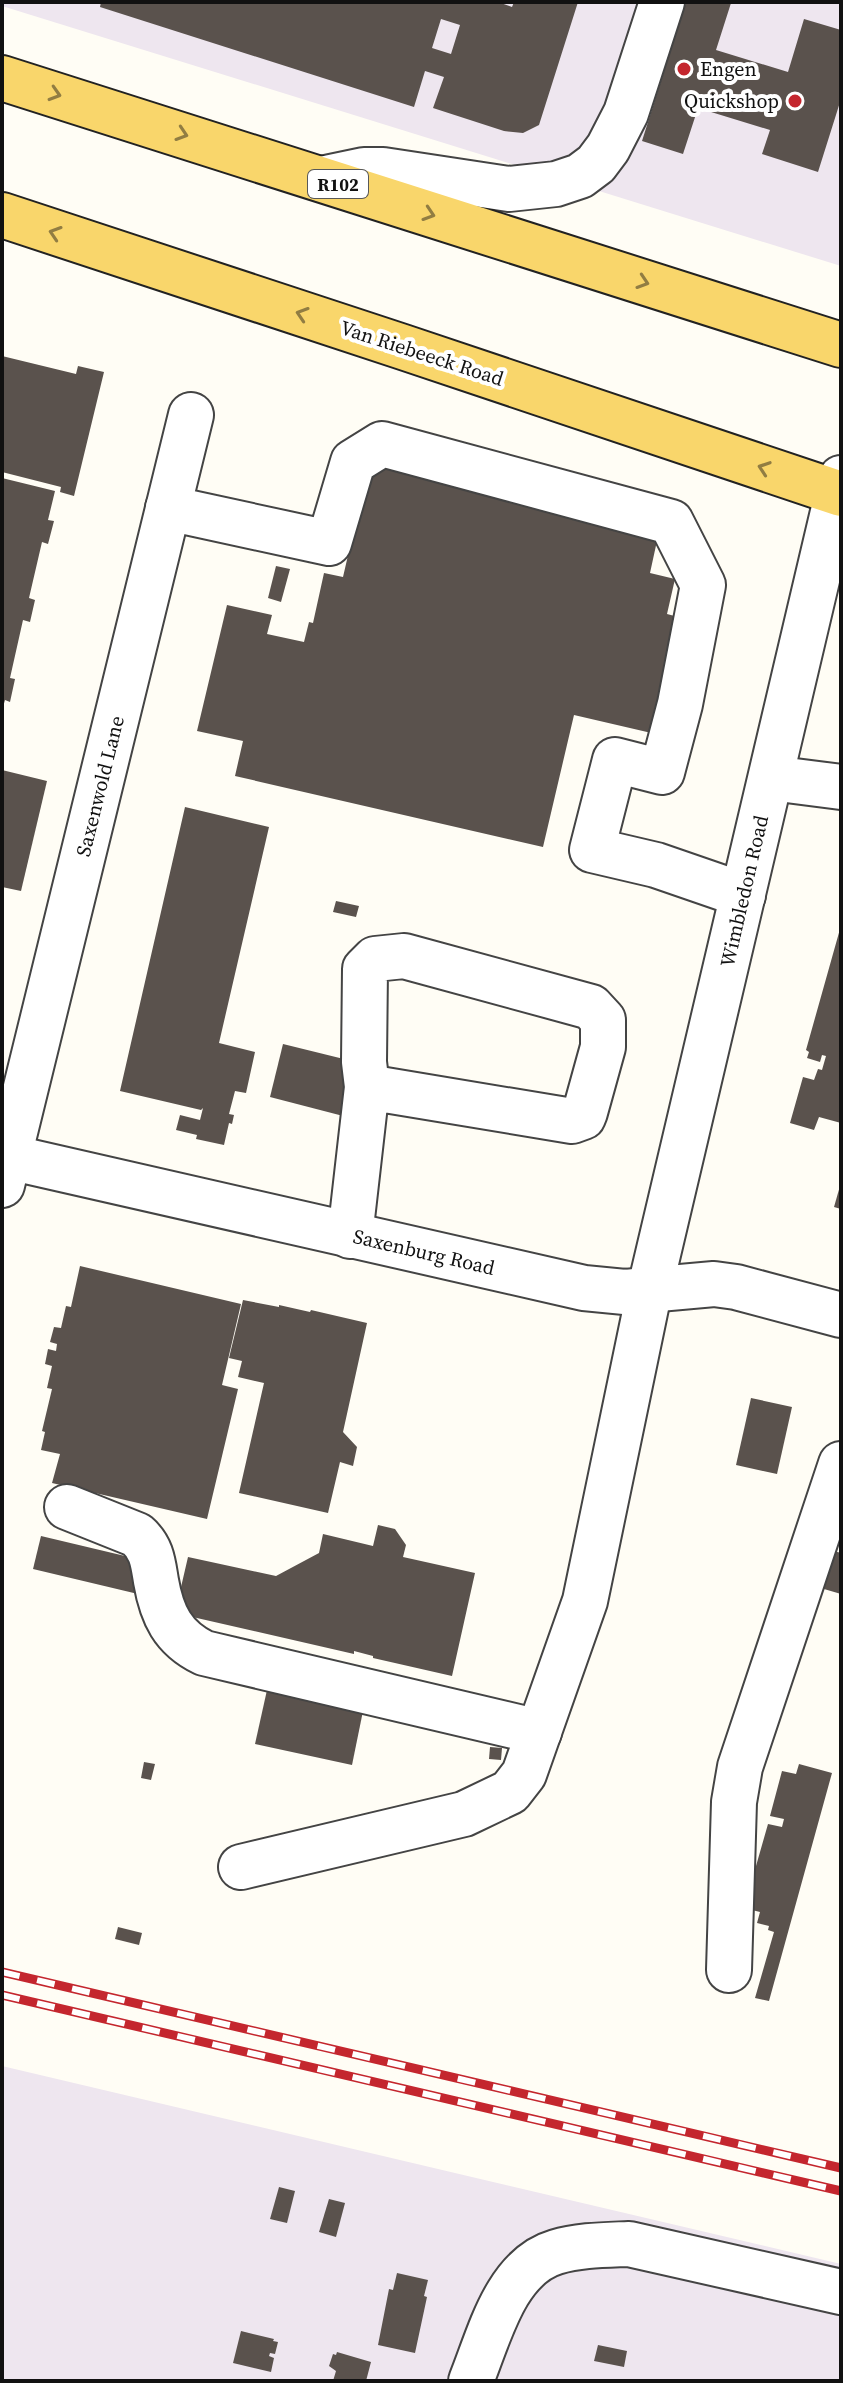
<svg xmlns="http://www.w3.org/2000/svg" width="843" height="2383" font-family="'Source Serif 4',serif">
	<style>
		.industrial { fill: #eee6ef }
		.building { fill: #5a524d; fill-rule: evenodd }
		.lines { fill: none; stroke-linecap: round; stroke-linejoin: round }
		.minor-casing { stroke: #444; stroke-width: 48 }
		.major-casing { stroke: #222; stroke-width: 48 }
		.minor { stroke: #fff; stroke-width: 44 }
		.major { stroke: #f9d66b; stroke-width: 44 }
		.rail-casing { stroke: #c4262e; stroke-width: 9 }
		.rail { stroke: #fff; stroke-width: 6; stroke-dasharray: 18; stroke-linecap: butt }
		.oneway { stroke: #917d42 }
		.poi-dot { fill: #c4262e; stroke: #fff; stroke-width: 3 }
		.labels { text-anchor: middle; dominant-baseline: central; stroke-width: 8; stroke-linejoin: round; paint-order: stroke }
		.shield { fill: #fff; stroke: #585858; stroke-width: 2 }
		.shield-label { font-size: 18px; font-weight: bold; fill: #111 }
		.poi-label { font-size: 20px; fill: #111; stroke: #fff; text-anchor: start }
		.street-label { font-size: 20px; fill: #111; stroke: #fff }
	</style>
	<rect width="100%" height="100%" fill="#fffdf5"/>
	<g class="industrial">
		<path d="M2,2h839v264l-839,-260z"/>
		<path d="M2,2066l839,198v117h-839z"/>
	</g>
	<g class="building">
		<path d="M101,2h397l14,5 2,-5h64l-39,123 -16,8 -19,-2 -71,-23 11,-31 -19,-6 -11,36 -314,-100zM441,19l19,6 -9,29 -19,-6z"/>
		<path d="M686,2l45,1 -15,47 72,22 16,-53 37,11v69l-23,73 -56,-18 8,-24 -72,-22 -15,46 -41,-13z"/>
		<path d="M2,356l74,18 2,-8 26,6 -30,124 -14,-4 1,-5 -59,-15z"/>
		<path d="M370,460l290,67 -10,46 25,6 -8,35 19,5 -26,116 -86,-20 -31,132 -308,-71 8,-35 -46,-10 30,-126 45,10 -5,19 37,8 5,-20 4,1 11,-50 19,4z"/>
		<path d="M2,478l53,13 -7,29 6,1 -6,23 -6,-2 -13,56 6,2 -5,22 -7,-2 -13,58 5,1 -5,23 -5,-2 -2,7z"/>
		<path d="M276,566l14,3 -9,33 -13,-4z"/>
		<path d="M2,770l45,11 -26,110 -19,-4z"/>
		<path d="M185,807l84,20 -50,216 36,9 -9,41 -11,-2 -6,23 5,1 -2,9 -3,-1 -5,22 -28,-6 1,-4 -21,-5 4,-15 20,5 3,-12 -2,2 -81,-19z"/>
		<path d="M336,901l23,5 -3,11 -23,-5z"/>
		<path d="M840,929l1,194 -22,-6 -5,13 -24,-7 13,-46 11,3 4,-11 4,1 4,-14 -4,-1 -2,7 -13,-4 2,-6 -3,-2z"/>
		<path d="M283,1044l77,19 -13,54 -77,-20z"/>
		<path d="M840,1186h1v23l-7,-2z"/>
		<path d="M80,1266l161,38 -19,81 16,4 -31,130 -155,-36 8,-29 -19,-4 4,-18 -3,-1 10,-42 -5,-1 5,-22 -7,-2 3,-15 8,2 1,-7 -7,-2 4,-15 7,1 5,-22 5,1z"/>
		<path d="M243,1300l36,7v-2l31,7 1,-2 56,13 -24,109 14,15 -4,19 -13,-4 -12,51 -89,-20 25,-110 -26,-6 4,-16 -13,-3z"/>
		<path d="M751,1398l41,9 -15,67 -41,-9z"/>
		<path d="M378,1525l17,4 11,16 -3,12 72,16 -23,103 -79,-18v-2l-19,-5v3l-179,-41 13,-56 88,19 43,-23 4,-19 50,12z"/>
		<path d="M41,1536l105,25 -8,33 -105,-25z"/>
		<path d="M834,1551l7,2v41l-17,-5z"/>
		<path d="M267,1690l96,21 -11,54 -97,-21z"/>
		<path d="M490,1747l12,1 -1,12 -12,-1z"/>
		<path d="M144,1762l11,2 -4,16 -10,-2z"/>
		<path d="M799,1764l33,9 -63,228 -14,-3 19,-66 -6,-2 1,-4 -12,-3 3,-11 -16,-4 24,-84 14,3 2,-8 -14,-3 12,-45 14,3z"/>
		<path d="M118,1927l24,6 -3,12 -24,-6z"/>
		<path d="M279,2187l16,4 -8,32 -17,-4z"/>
		<path d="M329,2199l16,4 -9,34 -17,-5z"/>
		<path d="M397,2273l31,7 -4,16 3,1 -12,56 -37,-8 11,-56 4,1z"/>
		<path d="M241,2331l33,8 -1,2 5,1 -3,12 -5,-1 -1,3 5,2 -3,14 -38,-9z"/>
		<path d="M598,2345l29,6 -3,16 -30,-6z"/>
		<path d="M337,2352l34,10 -5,19h-33l3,-10 -7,-5 4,-12 3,1z"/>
	</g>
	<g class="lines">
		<g class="minor-casing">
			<g id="minor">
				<path d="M321,179l43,-9h19l126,19 47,-5 24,-8 16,-12 12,-16 18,-35 36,-111"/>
				<path d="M168,508l161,35 24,-81 29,-18 289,78 32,63 -23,119 -18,68 -47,-12 -23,90 64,15 87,30"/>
				<path d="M771,778l70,9"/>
				<path d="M9,1157l575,131 41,4 89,-8 22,3 105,28"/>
				<path d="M2,1185l189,-770"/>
				<path d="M350,1236l17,-149 -3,-25 1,-93 10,-10 29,-3 187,51 12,13v27l-18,65 -2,5 -11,4 -205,-34"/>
				<path d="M67,1507l70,28c15,13 16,28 19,46 6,34 17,57 48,72l335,79"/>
				<path d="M241,1867l223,-53 46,-22 14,-18 61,-173 65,-313 191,-810"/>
				<path d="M729,1970l5,-168 6,-35 101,-303"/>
				<path d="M471,2381c18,-44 34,-114 85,-129 23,-7 49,-7 73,-8l212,48"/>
			</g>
		</g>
		<g class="major-casing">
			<g id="major">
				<path d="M2,78l839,267"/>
				<path d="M2,215l401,132 438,147"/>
			</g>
		</g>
		<use href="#minor" class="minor"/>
		<use href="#major" class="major"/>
		<g class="rail-casing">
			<g id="rail">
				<path d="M2,1972l839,196"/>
				<path d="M2,1995l839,196"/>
			</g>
		</g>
		<use href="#rail" class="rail"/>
	</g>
	<defs><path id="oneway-chevron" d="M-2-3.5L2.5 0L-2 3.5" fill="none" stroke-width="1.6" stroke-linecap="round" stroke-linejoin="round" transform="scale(2)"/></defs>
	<g class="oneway">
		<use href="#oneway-chevron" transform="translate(55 94) rotate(17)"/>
		<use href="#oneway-chevron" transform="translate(182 134) rotate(18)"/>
		<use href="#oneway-chevron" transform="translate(429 214) rotate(18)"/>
		<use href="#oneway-chevron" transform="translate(55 233) rotate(-162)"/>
		<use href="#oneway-chevron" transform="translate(643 282) rotate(18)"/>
		<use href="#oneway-chevron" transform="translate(302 314) rotate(-162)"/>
		<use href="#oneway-chevron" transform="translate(764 468) rotate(-161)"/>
	</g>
	<g class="poi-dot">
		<circle cx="684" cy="69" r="8"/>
		<circle cx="795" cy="101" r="8"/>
	</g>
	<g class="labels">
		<rect class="shield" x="308" y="170" width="60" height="28" rx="6"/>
		<g class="shield-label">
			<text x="338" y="184">R102</text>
		</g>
		<g class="poi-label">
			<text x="700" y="69">Engen</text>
			<text x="779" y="101" text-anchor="end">Quickshop</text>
		</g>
		<g class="street-label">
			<text transform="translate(422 353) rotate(18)">Van Riebeeck Road</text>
			<text transform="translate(100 786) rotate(-76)">Saxenwold Lane</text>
			<text transform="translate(744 891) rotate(-77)">Wimbledon Road</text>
			<text transform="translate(424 1252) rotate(13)">Saxenburg Road</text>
		</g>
	</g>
	<rect width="843" height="2383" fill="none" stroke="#111111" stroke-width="8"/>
</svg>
